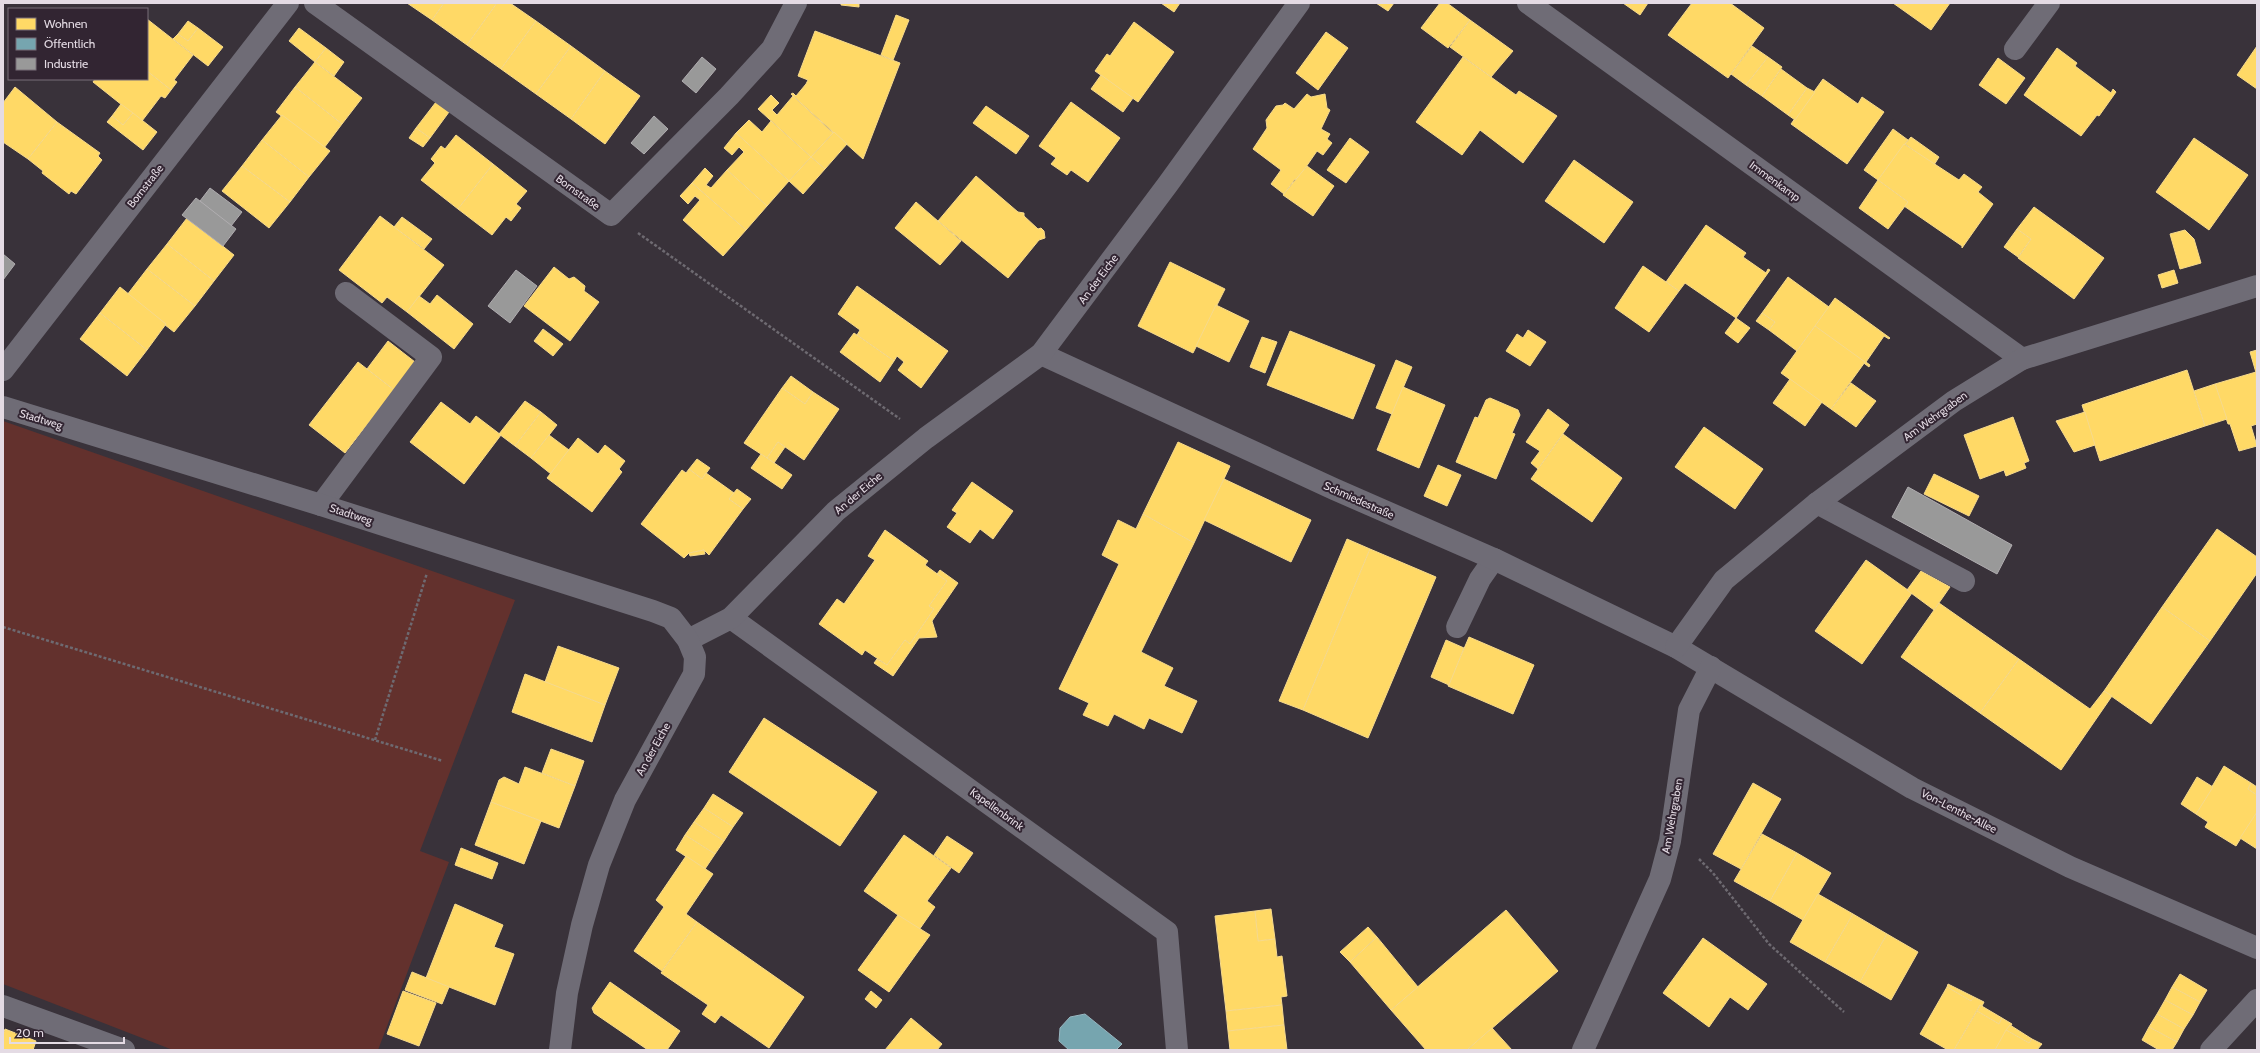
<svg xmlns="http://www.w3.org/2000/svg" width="2260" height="1053" font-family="Cabin,sans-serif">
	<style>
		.green { fill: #63312d }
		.homes { fill: #ffd966; stroke: #f7da8c }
		.public { fill: #76a5af; stroke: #97b5bf }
		.industry { fill: #999; stroke: #b0adb0 }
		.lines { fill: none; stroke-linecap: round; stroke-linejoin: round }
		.path { stroke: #6e6a71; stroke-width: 2.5; stroke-dasharray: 3 2; stroke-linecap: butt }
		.service { stroke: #6f6c76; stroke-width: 22 }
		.minor { stroke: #6f6c76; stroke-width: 22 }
		.tertiary { stroke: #6f6c76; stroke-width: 22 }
		.labels { text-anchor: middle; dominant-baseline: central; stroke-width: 4; stroke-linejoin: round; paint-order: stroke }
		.street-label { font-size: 11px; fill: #e4dbe4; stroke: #322532 }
	</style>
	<rect width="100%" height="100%" fill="#39323a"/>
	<path class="green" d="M3,421l512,179 -95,251 29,11 -71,188h-205l-170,-66z"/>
	<g class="homes">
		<path d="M407,3h37l-12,17z"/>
		<path d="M444,3h53l-30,42 -35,-25z"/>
		<path d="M497,3h13l26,18 -35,48 -34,-24z"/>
		<path d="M841,3h18v4l-18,-2z"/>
		<path d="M1161,3h19l-6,9z"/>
		<path d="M1376,3h18l-6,8z"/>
		<path d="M1440,3h7l23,17 -22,28 -27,-20z"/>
		<path d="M1623,3h25l-8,12z"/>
		<path d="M1692,3h38l34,25 -36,50 -60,-43z"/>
		<path d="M1893,3h57l-19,27z"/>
		<path d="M896,15l13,5 -16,40 -12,-5z"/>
		<path d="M147,19l46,36 -19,25 3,2 -6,8 -24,-19z"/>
		<path d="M1470,20l43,31 -22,26 -41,-30z"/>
		<path d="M188,21l10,7 -10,13 -10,-7z"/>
		<path d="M536,21l35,25 -35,48 -35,-25z"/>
		<path d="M1134,22l40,30 -36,50 -43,-31 12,-17 3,2z"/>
		<path d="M198,28l25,19 -15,19 -35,-27 5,-5 10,7z"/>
		<path d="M299,28l27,20 -11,14 -26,-21z"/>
		<path d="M815,31l85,32 -37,96 -72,-65 2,-1 3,3 10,-12 2,-4 -10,-4z"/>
		<path d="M1326,32l22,16 -30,42 -22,-17z"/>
		<path d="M571,46l34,25 -34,48 -35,-25z"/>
		<path d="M1752,46l16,11 -22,28 -15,-11z"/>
		<path d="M2257,46v43l-20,-14z"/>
		<path d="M326,48l18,14 -10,14 -19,-14z"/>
		<path d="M2057,48l20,15 -2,3 36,27 2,-4 3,3 -17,24 -2,-1 -16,21 -57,-41z"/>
		<path d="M1463,57l53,38 3,-4 38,25 -34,47 -43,-33 -18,25 -46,-33z"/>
		<path d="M1768,57l14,10 -20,29 -16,-11z"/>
		<path d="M1998,58l27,20 -19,26 -27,-19z"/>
		<path d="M315,62l47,36 -20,26 -47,-37z"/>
		<path d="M1781,69l26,19 -19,27 -26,-19z"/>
		<path d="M147,71l24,19 -6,8 -4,-2 -19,25 -49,-39 2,-3h52z"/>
		<path d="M605,71l35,25 -35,48 -34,-25z"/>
		<path d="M1101,75l32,23 -10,14 -32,-23z"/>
		<path d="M1823,79l35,25 4,-7 22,15 -37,52 -56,-40z"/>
		<path d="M15,87l42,35 -29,37 -25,-17v-39z"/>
		<path d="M295,87l47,37 -18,24 -48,-36z"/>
		<path d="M1807,88l8,4 -20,28 -7,-5z"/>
		<path d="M1307,94l4,3 14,-3 2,14 3,2 -9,19 9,5 -3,5 5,4 -9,12 -6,-4 -20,29 -2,-1 -11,15 -13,-10 10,-14 -28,-21 14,-21 -1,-8 10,-14 7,-1 2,-2 9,6z"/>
		<path d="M771,95l8,8 -7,7 5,5 16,-19 40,37 -22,24 -53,-48z"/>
		<path d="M436,102l13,10 -19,26 -14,-10z"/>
		<path d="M1071,102l49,36 -32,44 -17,-12 -4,5 -16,-11 5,-6 -17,-12z"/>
		<path d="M121,104l12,9 -10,12 -11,-9z"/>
		<path d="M986,106l43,30 -13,18 -43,-31z"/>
		<path d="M133,113l24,19 -14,18 -36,-28 5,-6 11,9z"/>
		<path d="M282,115l48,36 -21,26 -47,-37z"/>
		<path d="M749,120l13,12 9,-11 40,36 -22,24 -53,-48z"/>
		<path d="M57,122l43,31 -2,3 4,4 -26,34 -5,-3 -2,3 -27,-21 1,-2 -15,-12z"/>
		<path d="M416,128l14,10 -7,9 -14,-9z"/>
		<path d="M1893,129l15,11 -30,40 -14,-10z"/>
		<path d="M834,132l13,12 -22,25 -14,-12z"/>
		<path d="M736,133l53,48 -22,25 -40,-36 17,-18 -5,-5 -7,8 -8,-7z"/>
		<path d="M456,135l37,29 -35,45 -37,-29 14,-17 -4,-4 10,-13 4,3z"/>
		<path d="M1911,137l28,20 -5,8 -29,-21z"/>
		<path d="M1350,138l19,14 -23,31 -19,-13z"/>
		<path d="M2194,138l54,37 -39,55 -53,-38z"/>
		<path d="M262,140l47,37 -19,25 -48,-36z"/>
		<path d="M1904,144l55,36 5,-6 18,13 -4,5 15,12 -31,44v-2l-58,-40 4,-4 -30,-22z"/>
		<path d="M811,157l14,12 -22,25 -14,-13z"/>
		<path d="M1574,160l59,42 -29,41 -59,-42z"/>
		<path d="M493,164l34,27 -11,13 5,4 -10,13 -5,-4 -14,18 -34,-26z"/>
		<path d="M242,166l48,36 -21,26 -47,-37z"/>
		<path d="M1307,166l27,20 -21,30 -30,-21z"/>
		<path d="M705,168l8,8 -7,9 5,3 16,-18 40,36 -21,24 -54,-47z"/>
		<path d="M976,176l42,36 6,1v3l14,13 3,-1 3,3 1,7 -6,2 -31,38 -70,-57z"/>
		<path d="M1878,180l30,22 -20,27 -29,-21z"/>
		<path d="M692,183l54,47 -23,26 -40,-36 17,-20 -5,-4 -7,8 -8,-8z"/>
		<path d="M916,202l45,39 -21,24 -45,-37z"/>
		<path d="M2034,207l70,51 -30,41 -56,-41 13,-19 -14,-10z"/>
		<path d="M380,216l64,49 -37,47 -20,-15 -5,6 -43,-33z"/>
		<path d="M402,217l30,22 -8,10 -30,-22z"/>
		<path d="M187,218l47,37 -20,26 -47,-37z"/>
		<path d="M1706,225l40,28 -3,4 23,16 2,-4 2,1 -34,48 -51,-35 -6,8 -13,-9z"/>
		<path d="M2017,229l14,10 -13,18 -14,-10z"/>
		<path d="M2185,230l9,9 7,24 -21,6 -10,-35z"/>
		<path d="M167,244l47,37 -19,25 -48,-37z"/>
		<path d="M1170,262l55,27 -32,64 -55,-27z"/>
		<path d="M1643,266l36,25 -30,41 -34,-24z"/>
		<path d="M554,267l15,12 5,-2 11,9 -1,5 15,11 -29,39 -46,-35z"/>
		<path d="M147,269l48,37 -21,26 -47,-37z"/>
		<path d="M2174,270l4,13 -16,5 -4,-13z"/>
		<path d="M1788,277l41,30 -32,44 -28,-21 6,-8 -13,-9z"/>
		<path d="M857,286l91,65 -27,37 -23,-18 6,-8 -7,-6 -3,5 -37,-26 3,-5 -22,-16z"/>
		<path d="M120,287l46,37 -19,26 -47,-37z"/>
		<path d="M437,295l36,29 -19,25 -47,-37 12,-16 11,8z"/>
		<path d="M1835,298l55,40 -1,1 -5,-3 -18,26 4,3 -1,2 -54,-41z"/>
		<path d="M1216,305l33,16 -20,41 -33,-16z"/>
		<path d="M100,313l47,37 -20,26 -47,-37z"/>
		<path d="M1762,313l13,9 -6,8 -13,-9z"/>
		<path d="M1736,318l14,10 -12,15 -13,-10z"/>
		<path d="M1815,326l50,36 -34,47 -50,-36z"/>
		<path d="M543,329l20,15 -10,12 -19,-15z"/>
		<path d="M1528,330l18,12 -16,24 -24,-15 11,-17 6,4z"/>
		<path d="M1290,331l85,34 -22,54 -86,-34z"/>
		<path d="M854,333l40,28 -14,21 -40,-30z"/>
		<path d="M1262,337l15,5 -12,31 -15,-6z"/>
		<path d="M388,341l27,21 -21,28 -27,-21z"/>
		<path d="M2257,350v26l-7,-24z"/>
		<path d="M1396,360l16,7 -20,47 -16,-6z"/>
		<path d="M358,362l36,28 -49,63 -36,-28z"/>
		<path d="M2187,370l18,56 -105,35 -18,-56z"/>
		<path d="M2256,372l1,52 -6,2 6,20 -18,5 -9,-27h-2l-13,-40z"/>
		<path d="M791,376l22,16 -8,12 -23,-16z"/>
		<path d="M1790,379l32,23 -17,24 -32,-23z"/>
		<path d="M1851,383l25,18 -20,26 -25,-18z"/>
		<path d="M2215,384l12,35 -22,7 -11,-35z"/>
		<path d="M1403,387l42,18 -26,63 -42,-18z"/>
		<path d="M782,388l23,16 8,-12 26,17 -35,51 -26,-18 -11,16 -23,-15z"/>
		<path d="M1490,398l28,12 2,5 -8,18 3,1 -19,45 -40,-17 19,-45 3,1 8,-18z"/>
		<path d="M525,401l16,11 -26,34 -16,-12z"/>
		<path d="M441,402l29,22 6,-8 25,19 -37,49 -54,-42z"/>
		<path d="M1548,409l21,16 -31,44 -7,-6 9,-12 -14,-9z"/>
		<path d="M541,412l16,13 -26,33 -16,-12z"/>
		<path d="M2085,412l10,33 -21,7 -18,-31z"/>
		<path d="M2013,417l16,44 -5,2 2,5 -20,8 -2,-6 -24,9 -16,-44z"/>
		<path d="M1704,427l59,42 -28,40 -60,-42z"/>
		<path d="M1563,434l59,44 -30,44 -61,-43z"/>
		<path d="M549,435l20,15 -18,24 -20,-16z"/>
		<path d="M578,438l20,16 7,-9 20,16 -6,8 3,3 -30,40 -45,-34z"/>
		<path d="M778,442l7,5 -11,16 -7,-5z"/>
		<path d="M1178,442l52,24 -36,77 -51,-29z"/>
		<path d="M761,454l31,21 -10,14 -31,-21z"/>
		<path d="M697,459l13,9 -8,11 -13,-10z"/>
		<path d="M1438,465l23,10 -14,31 -23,-10z"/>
		<path d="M689,469l13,10 4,-6 28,20 -5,6 14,10 -34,46 -5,-5 -15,3 -5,5 -43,-34 41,-54 4,3z"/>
		<path d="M1934,474l45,22 -10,20 -45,-22z"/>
		<path d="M1224,479l87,41 -20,42 -87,-42z"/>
		<path d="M972,482l41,29 -20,28 -13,-10 -10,14 -23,-16 10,-14 -5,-3z"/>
		<path d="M737,489l14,10 -8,10 -14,-10z"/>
		<path d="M1143,514l51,29 -53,109 32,16 -9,18 33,15 -15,32 -33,-15 -5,11 -30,-15 -6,12 -25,-11 6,-12 -30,-14 60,-125 -17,-9 16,-35 18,9z"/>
		<path d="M2217,529l40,28v16l-47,68 -48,-34z"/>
		<path d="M885,530l43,31 -3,4 22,16 -18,25 5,3 -24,35 -5,-4 -18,25 -22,-15 -3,5 -43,-31 18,-25 7,5 31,-44 -7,-4z"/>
		<path d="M1347,539l23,10 -67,161 -24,-9z"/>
		<path d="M1370,549l66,28 -68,161 -65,-28z"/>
		<path d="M704,550l1,4 -15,2 -1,-3z"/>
		<path d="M1866,560l46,33 -50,71 -47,-33z"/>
		<path d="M940,570l18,13 -26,38 5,16 -18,1 -26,38 -19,-13 3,-4 10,6 18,-25 5,4 24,-35 -5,-3 18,-25 -10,-7z"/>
		<path d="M1921,571l29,16 -16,23 -27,-20z"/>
		<path d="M1939,603l80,56 -39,54 -79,-56z"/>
		<path d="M2162,607l48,34 -59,83 -47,-33z"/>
		<path d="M1469,637l65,28 -21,49 -65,-28z"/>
		<path d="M1446,640l18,8 -15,37 -18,-8z"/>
		<path d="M558,646l61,22 -14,37 -60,-23z"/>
		<path d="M2019,659l71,50 14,-18 8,5 -51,74 -81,-57z"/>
		<path d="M525,674l80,31 -13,37 -80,-30z"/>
		<path d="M764,718l113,74 -37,54 -111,-74z"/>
		<path d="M551,749l33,12 -9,25 -33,-13z"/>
		<path d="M2224,766l27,17 -3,6 9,6v17l-21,34 -31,-19 3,-5 -12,-8z"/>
		<path d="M525,767l50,19 -16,42 -68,-26 8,-22 5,-3 15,7z"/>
		<path d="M2197,777l16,10 -17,27 -15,-10z"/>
		<path d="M1753,783l28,16 -40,70 -28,-15z"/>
		<path d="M2251,783l6,4v8l-9,-6z"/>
		<path d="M713,794l30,19 -10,14 -29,-19z"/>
		<path d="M491,802l50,19 -17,43 -49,-19z"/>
		<path d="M704,808l29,19 -9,14 -30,-19z"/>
		<path d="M2257,812v37l-17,-11z"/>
		<path d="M694,822l30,19 -9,13 -30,-19z"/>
		<path d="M1762,834l35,19 -27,48 -36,-20z"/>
		<path d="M685,835l30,19 -10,15 -29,-19z"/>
		<path d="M904,835l47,33 -24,33 8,6 -16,23 -55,-39z"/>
		<path d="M947,836l26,17 -14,20 -25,-18z"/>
		<path d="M461,848l37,15 -6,16 -37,-14z"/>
		<path d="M1797,853l34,20 -28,47 -33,-19z"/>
		<path d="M686,856l27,18 -27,40 11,8 -35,49 -28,-20 30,-44 -8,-7z"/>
		<path d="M1818,894l35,20 -28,48 -35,-20z"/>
		<path d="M455,904l48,21 -9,22 20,7 -19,51 -69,-27z"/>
		<path d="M1271,909l4,30 -17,2 -3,-30z"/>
		<path d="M1506,910l52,61 -91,79h-41l-35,-40z"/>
		<path d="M1255,911l3,30 17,-2 2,18 5,-1 5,40 -6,1 1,8 -56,6 -11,-95z"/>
		<path d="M1853,914l34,20 -27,48 -35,-20z"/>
		<path d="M898,915l32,20 -41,57 -31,-22z"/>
		<path d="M697,922l107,75 -35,51 -48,-33 -6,8 -13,-9 6,-9 -47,-32z"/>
		<path d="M1368,927l9,10 -27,25 -10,-10z"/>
		<path d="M1887,934l31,18 -27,48 -31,-18z"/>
		<path d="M1377,937l41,50 -27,23 -41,-48z"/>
		<path d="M1703,938l64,46 -19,26 -18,-13 -21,30 -46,-34z"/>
		<path d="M412,972l37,15 -7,17 -37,-14z"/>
		<path d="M2180,974l27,16 -7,12 -28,-15z"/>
		<path d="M610,982l70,49 -13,19h-19l-54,-37 -2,-5z"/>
		<path d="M1948,984l26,13 -3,4 -24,-14z"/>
		<path d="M1947,987l24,14 3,-4 10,5 -2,4 -2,-1 -26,45h-6l-28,-16z"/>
		<path d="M2172,987l28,15 -7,13 -28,-15z"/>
		<path d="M403,991l33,12 -17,43 -32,-12z"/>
		<path d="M871,991l11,9 -6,8 -11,-9z"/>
		<path d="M2165,1000l28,15 -9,14 -27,-15z"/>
		<path d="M1282,1005l2,20 -56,6 -2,-20z"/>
		<path d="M1980,1005l22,13 -3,6 -22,-13z"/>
		<path d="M1977,1011l22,13 3,-6 10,6 -17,26h-41z"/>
		<path d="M2157,1014l27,15 -7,13 -28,-15z"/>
		<path d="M911,1018l31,26 -5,6h-52z"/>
		<path d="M1284,1025l3,25h-57l-2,-19z"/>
		<path d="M2010,1025l22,14 -3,4 -23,-13z"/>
		<path d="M2149,1027l28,15 -5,8h-13l-17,-10z"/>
		<path d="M1492,1028l20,22h-45z"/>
		<path d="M5,1029l31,12 -3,9h-30v-15z"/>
		<path d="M2006,1030l23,13 3,-4 10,5 -5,6h-42z"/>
	</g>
	<path class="public" d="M1085,1014l37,30 -6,6h-47l-10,-9 1,-13 10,-11z"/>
	<g class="industry">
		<path d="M702,57l14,12 -20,24 -14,-12z"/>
		<path d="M654,116l14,13 -24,25 -13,-11z"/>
		<path d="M210,188l32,24 -11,14 -31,-25z"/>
		<path d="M196,198l40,31 -13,17 -41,-31z"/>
		<path d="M3,254l12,10 -12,16z"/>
		<path d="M516,270l21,16 -27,37 -22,-17z"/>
		<path d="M1908,487l104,58 -15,29 -105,-57z"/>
	</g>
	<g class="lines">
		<g class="path">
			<path d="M638,233l262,186"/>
			<path d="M3,627l440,134"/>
			<path d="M375,740l52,-167"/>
			<path d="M1699,859l14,14 56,71 75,68"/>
		</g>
		<g class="service">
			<path d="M2015,49l34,-46"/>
			<path d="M1817,503l147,78"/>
			<path d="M321,505l110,-148 -85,-64"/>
			<path d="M1457,627l23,-48 14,-20"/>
			<path d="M2211,1050l46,-50"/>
		</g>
		<g class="minor">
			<path d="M315,3l296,212 118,-119 43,-47 24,-46"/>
			<path d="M1528,3l494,356"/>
			<path d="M1041,354l293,135 160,70 182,88 236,141 158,79 187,81"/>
			<path d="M3,370l285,-367"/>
			<path d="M731,618l436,314 10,118"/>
			<path d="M688,640l43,-22 105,-107 90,-73 115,-84 127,-170 131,-181"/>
			<path d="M1676,647l48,-67 93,-77 137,-102 68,-42 235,-73"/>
			<path d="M3,1006l121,44"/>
			<path d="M1583,1050l77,-171 10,-38 19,-131 22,-43"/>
		</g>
		<path class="tertiary" d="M3,407l318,98 332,106 18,7 17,22 7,17 -1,17 -69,126 -26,65 -17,60 -15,68 -7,57"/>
	</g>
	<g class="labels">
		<g class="street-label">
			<text transform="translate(1775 181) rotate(36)">Immenkamp</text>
			<text transform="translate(145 186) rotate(-52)">Bornstraße</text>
			<text transform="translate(578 192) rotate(36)">Bornstraße</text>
			<text transform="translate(1098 279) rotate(-53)">An der Eiche</text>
			<text transform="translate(1935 416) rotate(-36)">Am Wehrgraben</text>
			<text transform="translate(41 419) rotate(17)">Stadtweg</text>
			<text transform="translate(858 493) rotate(-40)">An der Eiche</text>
			<text transform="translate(1359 500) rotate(24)">Schmiedestraße</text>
			<text transform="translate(351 514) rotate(18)">Stadtweg</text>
			<text transform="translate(653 749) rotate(-61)">An der Eiche</text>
			<text transform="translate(997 809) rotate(36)">Kapellenbrink</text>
			<text transform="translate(1959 811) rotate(27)">Von-Lenthe-Allee</text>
			<text transform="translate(1672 816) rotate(-80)">Am Wehrgraben</text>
		</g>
	</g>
	<rect width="2260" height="1053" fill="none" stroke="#e4dbe4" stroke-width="8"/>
	<rect x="8" y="8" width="140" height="72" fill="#322532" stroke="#796e79"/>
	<rect x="16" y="18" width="20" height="12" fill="#ffd966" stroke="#796e79"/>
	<text x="44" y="28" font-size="12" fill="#e4dbe4">Wohnen</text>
	<rect x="16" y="38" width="20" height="12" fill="#76a5af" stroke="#796e79"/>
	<text x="44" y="48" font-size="12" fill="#e4dbe4">Öffentlich</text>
	<rect x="16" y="58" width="20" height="12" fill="#999999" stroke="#796e79"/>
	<text x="44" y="68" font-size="12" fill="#e4dbe4">Industrie</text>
	<path d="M10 1037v6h114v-6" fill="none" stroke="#e4dbe4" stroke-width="2"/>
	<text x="16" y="1037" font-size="12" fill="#e4dbe4" stroke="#322532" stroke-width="3" paint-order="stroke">20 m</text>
</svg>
